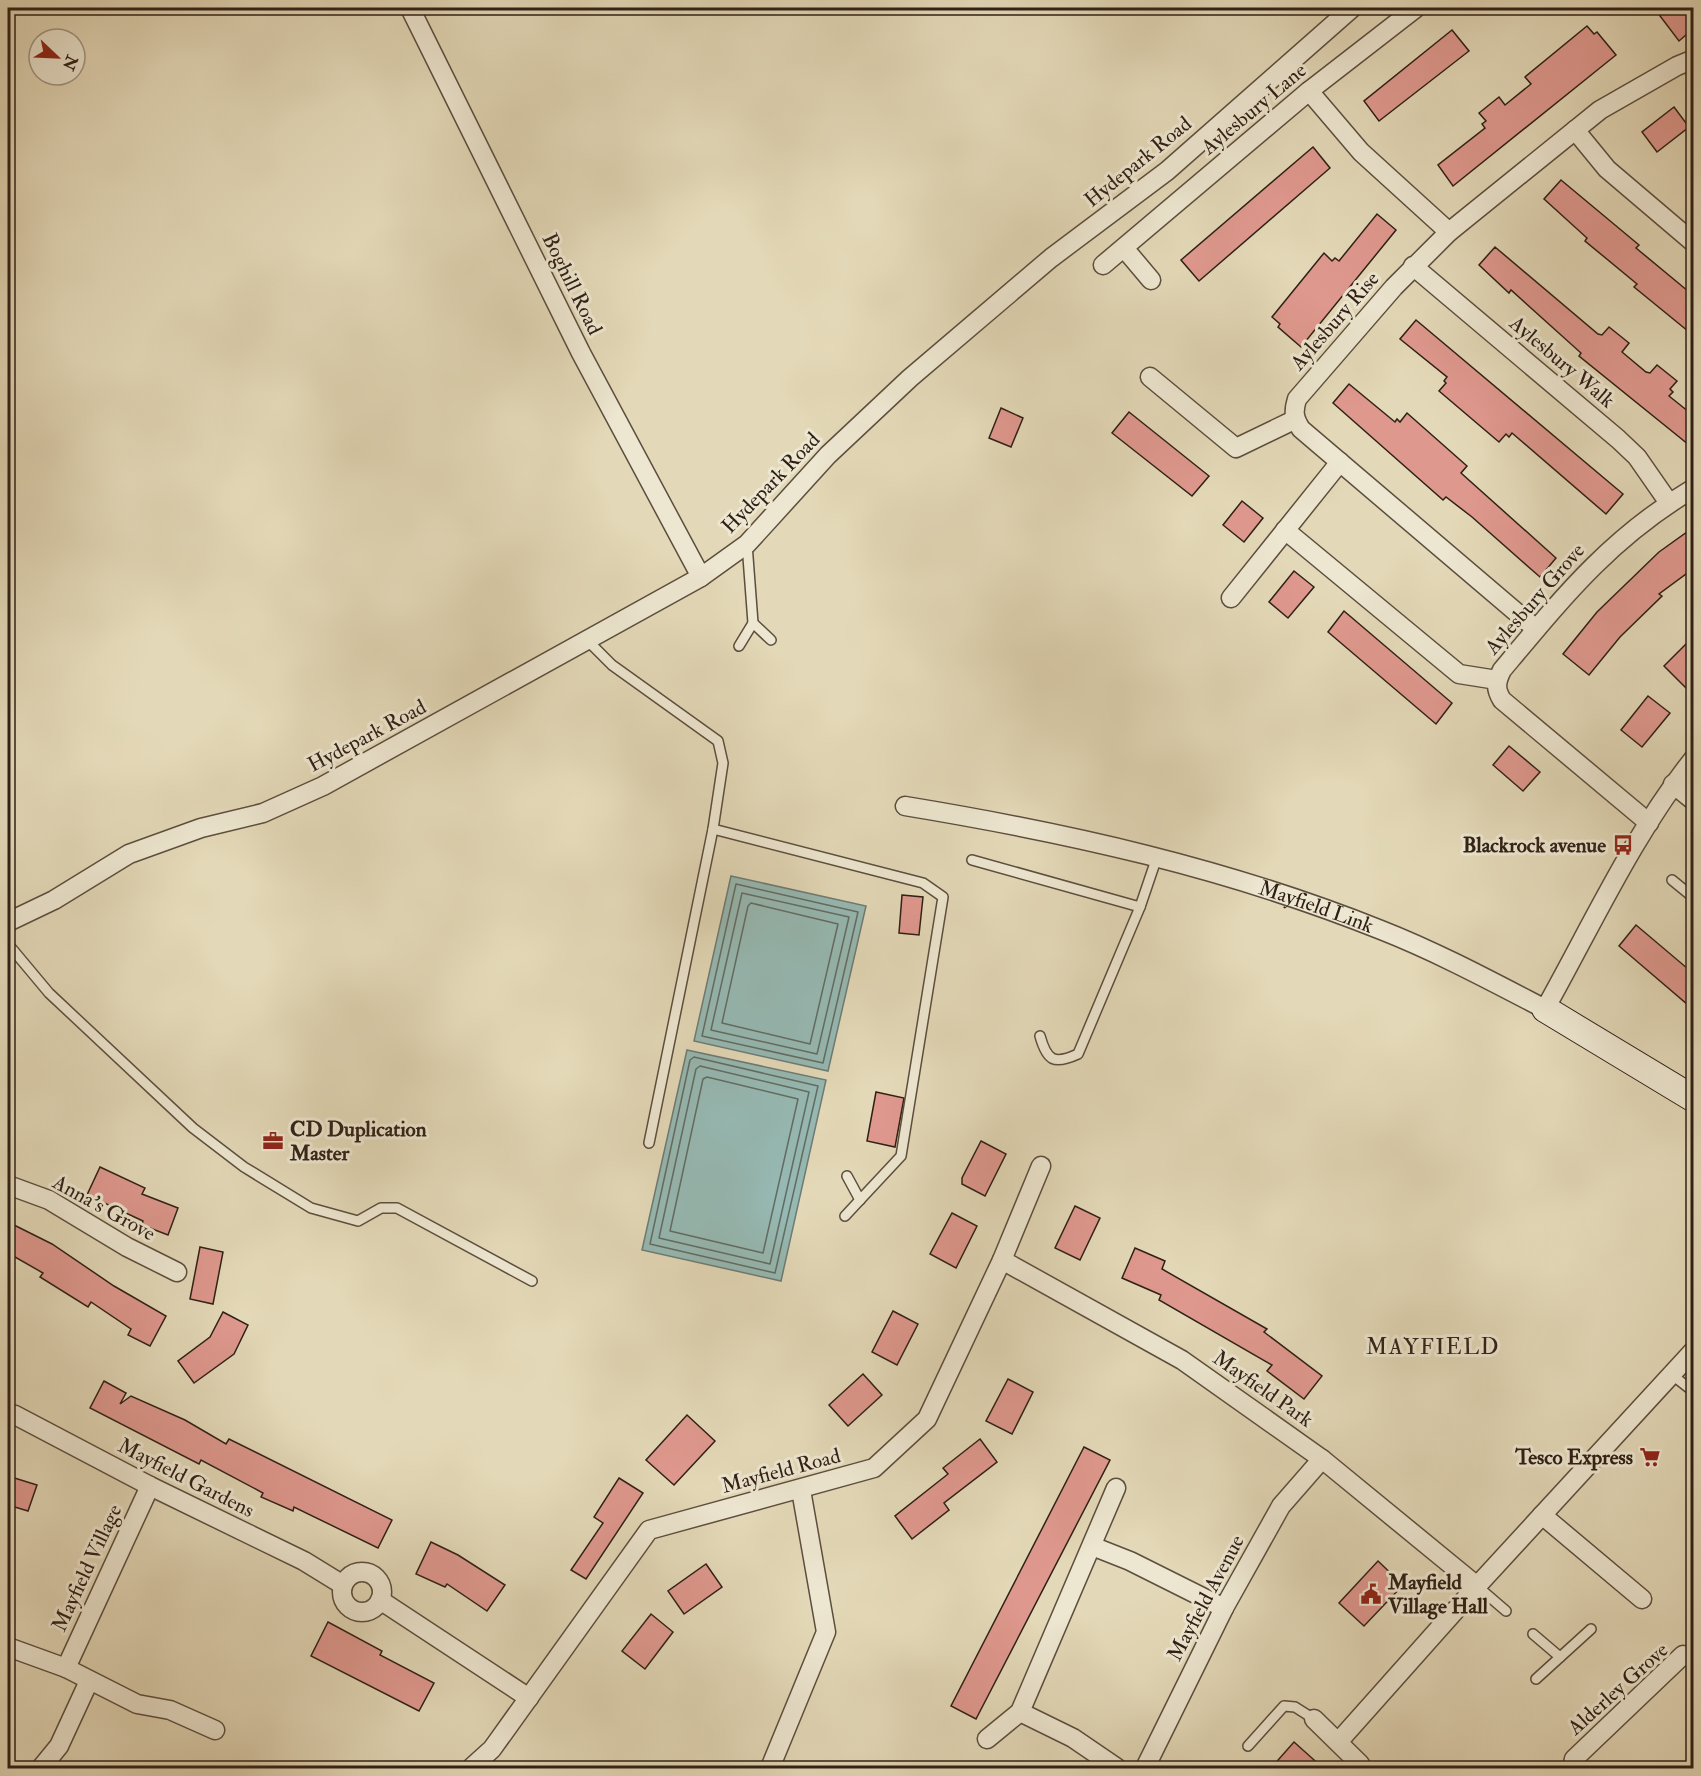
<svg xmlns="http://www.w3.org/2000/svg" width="1701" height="1776" font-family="'IM FELL Double Pica',serif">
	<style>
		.water { fill: #96b9b3; stroke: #6d7c74; stroke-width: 1.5 }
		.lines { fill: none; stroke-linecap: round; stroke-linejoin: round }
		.shore { stroke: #626c64; stroke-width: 1.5 }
		.building { fill: #df988e; stroke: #2f2016; stroke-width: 1.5 }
		.lane-casing { stroke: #5c4e3e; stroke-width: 12 }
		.street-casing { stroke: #5c4e3e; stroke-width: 21 }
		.secondary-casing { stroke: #2f2016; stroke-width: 28 }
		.lane { stroke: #ede6d0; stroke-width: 9 }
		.street { stroke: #ede6d0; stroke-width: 18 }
		.secondary { stroke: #ede6d0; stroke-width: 26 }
		.labels { text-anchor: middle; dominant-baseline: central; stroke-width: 6; stroke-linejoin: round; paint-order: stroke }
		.street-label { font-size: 21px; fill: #2f2016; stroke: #ede6d0 }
		.poi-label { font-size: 21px; font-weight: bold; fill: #2f2016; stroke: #ede6d0; text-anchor: end }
		.neighbourhood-label { font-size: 22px; letter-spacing: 1.5px; fill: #2f2016; stroke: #ede6d0 }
	</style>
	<rect width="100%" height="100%" fill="#e3d8b7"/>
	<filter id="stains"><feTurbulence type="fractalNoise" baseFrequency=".00333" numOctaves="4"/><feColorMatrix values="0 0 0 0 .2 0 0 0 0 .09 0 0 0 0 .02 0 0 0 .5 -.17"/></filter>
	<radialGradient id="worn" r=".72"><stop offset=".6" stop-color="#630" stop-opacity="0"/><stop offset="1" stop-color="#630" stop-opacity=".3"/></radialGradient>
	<g class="water">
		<path d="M731,876l135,30 -38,165 -134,-30z"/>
		<path d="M687,1050l139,30 -45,201 -139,-31z"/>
	</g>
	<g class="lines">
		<g class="shore">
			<path d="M736,884l122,28 -35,151 -121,-27z"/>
			<path d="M742,893l107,24 -32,137 -106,-24z"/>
			<path d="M751,903l87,21 -28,120 -88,-21 26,-117z"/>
			<path d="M694,1057l124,29 -43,187 -125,-29 40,-184z"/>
			<path d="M700,1066l109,26 -39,172 -111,-26 37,-169z"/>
			<path d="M707,1077l91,22 -35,154 -93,-22 33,-152z"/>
		</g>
	</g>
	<g class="building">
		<path d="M1654,8h40v20l-15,13z"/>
		<path d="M1587,26l7,8 3,-2 19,23 -163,131 -15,-21 47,-37 -3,-4 4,-3 -7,-8 20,-16 6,8 26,-21 -6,-7z"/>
		<path d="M1452,30l17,21 -90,70 -15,-20z"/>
		<path d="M1674,107l15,20 -32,25 -15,-20z"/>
		<path d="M1313,147l17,21 -131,113 -18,-21z"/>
		<path d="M1561,180l78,65 -3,3 58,48v40l-60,-49 3,-3 -52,-43 2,-3 -43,-39z"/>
		<path d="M1377,214l19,16 -95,117 -23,-20 2,-3 -8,-7 52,-64 8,8 3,-3 4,3z"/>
		<path d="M1495,247l103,87 4,1 7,-8 20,16 -7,9 24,20 4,1 7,-8 20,16 -7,8 3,3 -4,4 25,20v33l-115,-93 2,-3 -70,-63 -2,3 -30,-28z"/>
		<path d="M1416,320l207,174 -17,20 -94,-81 -3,4 -3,-3 -7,8 -60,-51 7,-8 -2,-2 3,-4 -47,-38z"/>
		<path d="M1349,384l46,38 2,-3 3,3 7,-9 60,53 -6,7 95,85 -16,19 -68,-60 -26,-20 -3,3 -110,-97z"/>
		<path d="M1001,408l22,10 -12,29 -22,-9z"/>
		<path d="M1129,412l80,64 -17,20 -80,-63z"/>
		<path d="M1242,501l21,17 -19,24 -21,-17z"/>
		<path d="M1694,527v41l-35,26 3,2 -42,41 -31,38 -26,-21 34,-42 62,-60z"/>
		<path d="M1294,571l20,16 -26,31 -19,-16z"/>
		<path d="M1344,611l108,92 -16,21 -108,-92z"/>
		<path d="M1694,636v60l-30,-30z"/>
		<path d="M1648,696l22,17 -28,34 -21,-17z"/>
		<path d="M1509,746l31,26 -17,19 -30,-26z"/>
		<path d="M902,895l21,2 -4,38 -20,-2z"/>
		<path d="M1636,925l58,49v36l-75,-64z"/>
		<path d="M876,1092l28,6 -9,49 -28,-6z"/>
		<path d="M981,1141l25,13 -21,42 -23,-12v-6z"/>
		<path d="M100,1167l45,21 -3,6 36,14 -10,27 -26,-10 1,-4 -56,-26z"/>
		<path d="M1075,1206l25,12 -20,42 -25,-12z"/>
		<path d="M952,1213l25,13 -21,42 -26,-14z"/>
		<path d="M8,1222l44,22 62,42 52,30 -16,30 -22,-11 3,-6 -40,-27 -3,5 -48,-30 3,-4 -35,-20z"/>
		<path d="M200,1247l23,5 -10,52 -23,-5z"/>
		<path d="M1135,1248l30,13 -3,8 105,60 -3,3 58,44 -18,23 -37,-28 5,-6 -113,-65 2,-5 -39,-17z"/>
		<path d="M893,1311l25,13 -21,41 -25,-13z"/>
		<path d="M223,1312l25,13 -14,29 -40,29 -16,-22 32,-24z"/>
		<path d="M863,1374l19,21 -34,31 -19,-21z"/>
		<path d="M1008,1379l25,13 -21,42 -26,-13z"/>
		<path d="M104,1381l22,12 -6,11 11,-8 54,24 41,24 3,-5 163,81 -14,28 -84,-41 -1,4 -32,-14 2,-4 -62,-33 -2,4 -109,-56z"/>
		<path d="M687,1415l28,26 -41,44 -28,-25z"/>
		<path d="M980,1439l17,23 -53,41 5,7 -37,29 -17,-23 53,-42 -5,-6z"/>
		<path d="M1084,1447l26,13 -134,259 -25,-13z"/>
		<path d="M8,1476l29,9 -9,26 -20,-6z"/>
		<path d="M619,1478l24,15 -57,86 -15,-9 32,-47 -9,-6z"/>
		<path d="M431,1542l27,13 47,30 -18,26 -40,-27 -2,3 -29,-13z"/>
		<path d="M1378,1561l25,24 -39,41 -25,-23z"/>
		<path d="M706,1564l16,23 -38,27 -16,-23z"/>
		<path d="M651,1614l22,18 -28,37 -23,-18z"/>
		<path d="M328,1622l54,29 -2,4 54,28 -15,28 -108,-55z"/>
		<path d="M1294,1742l29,26h-52z"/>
	</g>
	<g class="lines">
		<g class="lane-casing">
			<g id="lane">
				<path d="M747,544l6,79 18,17"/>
				<path d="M587,640l25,25 106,76 5,22 -10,66 -64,314"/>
				<path d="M739,646l14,-23"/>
				<path d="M713,829l210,54 20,14 -42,259 -56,60"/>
				<path d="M972,860l168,47"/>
				<path d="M1672,880l22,18"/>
				<path d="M8,944l41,49 144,135 51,39 67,41 47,13 23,-13h16l135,73"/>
				<path d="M1040,1036c7,25 14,29 38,18l62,-147 17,-50"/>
				<path d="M847,1176l13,24"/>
				<path d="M1671,1374l23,18"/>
				<path d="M1477,1586l29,25"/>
				<path d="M1533,1634l27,23"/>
				<path d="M1536,1679l55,-50"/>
				<path d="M1248,1746l36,-40 11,1 19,12"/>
			</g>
		</g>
		<g class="street-casing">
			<g id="street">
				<path d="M410,8l171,345 120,224"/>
				<path d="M1309,91l52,61 88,80"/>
				<path d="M1575,130l32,39 87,74"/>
				<path d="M1124,248l27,32"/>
				<path d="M1103,265l206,-174 107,-83"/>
				<path d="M1413,266l205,173 19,18 32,46"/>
				<path d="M1150,377l86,71 58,-28"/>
				<path d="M1285,530l174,144 38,6"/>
				<path d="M1231,598l109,-136"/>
				<path d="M1536,629l-235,-200c-7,-11 -8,-17 -4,-30l97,-112 55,-55 151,-122 77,-44 17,-7"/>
				<path d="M1673,784l21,17"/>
				<path id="s1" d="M905,806c164,27 321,62 476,124 56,22 110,51 164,79 47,-84 89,-176 149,-251"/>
				<path d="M1649,823l-147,-123c-7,-11 -6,-18 0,-30 61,-73 109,-133 192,-182"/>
				<path d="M8,922l46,-22 75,-46 72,-26 62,-15 60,-27 378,-209 46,-33 81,-89 82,-77 141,-120 116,-87 185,-163"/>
				<path d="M8,1185l41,15 78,47 50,25"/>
				<path d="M1002,1260l180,100 140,99 155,127"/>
				<path d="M8,1414l7,1 135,71 154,75 39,24"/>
				<path d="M1542,1515l100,84"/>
				<path d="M1092,1546l38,15 94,47"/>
				<circle cx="362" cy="1592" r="20"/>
				<path d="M380,1600l149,98"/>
				<path d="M8,1647l58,21 71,36 33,6 45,20"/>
				<path d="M66,1668l84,-182"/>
				<path d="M1020,1712l53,26 44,30"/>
				<path d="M1314,1719l46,45"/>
				<path d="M987,1739l33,-27 96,-224"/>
				<path d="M1339,1741l138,-155 217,-236"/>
				<path d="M41,1768l18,-22 30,-65"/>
				<path d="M471,1768l21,-19 157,-219 225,-62 53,-49 75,-159 39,-94"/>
				<path d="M770,1768l56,-136 -25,-142"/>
				<path d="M1145,1768l79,-160 57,-102 41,-47"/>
				<path d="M1572,1768l2,-9 109,-104 11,4"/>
			</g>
		</g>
		<g class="secondary-casing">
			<path id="secondary" d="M1545,1009l149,90"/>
		</g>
		<use href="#lane" class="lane"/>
		<use href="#street" class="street"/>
		<use href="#secondary" class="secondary"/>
	</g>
	<defs>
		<g id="bus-bare" transform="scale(1.62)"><path d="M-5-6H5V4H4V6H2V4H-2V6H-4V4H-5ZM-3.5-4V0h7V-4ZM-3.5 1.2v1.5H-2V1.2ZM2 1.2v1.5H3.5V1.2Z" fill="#8f2418" stroke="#ede6d0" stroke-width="2.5" paint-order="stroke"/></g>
		<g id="office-bare" transform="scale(1.62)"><path d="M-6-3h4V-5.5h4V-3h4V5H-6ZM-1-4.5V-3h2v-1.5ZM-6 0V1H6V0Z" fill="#8f2418" stroke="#ede6d0" stroke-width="2.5" paint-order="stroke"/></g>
		<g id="supermarket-bare" transform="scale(1.62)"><path d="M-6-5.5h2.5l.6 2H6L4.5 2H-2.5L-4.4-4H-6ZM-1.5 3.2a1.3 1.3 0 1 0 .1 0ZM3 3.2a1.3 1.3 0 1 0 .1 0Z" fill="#8f2418" stroke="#ede6d0" stroke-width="2.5" paint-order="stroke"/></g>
		<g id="civic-bare" transform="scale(1.62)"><path d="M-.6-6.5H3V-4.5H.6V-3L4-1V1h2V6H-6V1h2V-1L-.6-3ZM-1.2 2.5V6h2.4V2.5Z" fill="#8f2418" stroke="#ede6d0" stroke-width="2.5" paint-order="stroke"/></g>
	</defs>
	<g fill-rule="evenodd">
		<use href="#bus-bare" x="1623" y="845"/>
		<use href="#office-bare" x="273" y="1141"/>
		<use href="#supermarket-bare" x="1650" y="1457"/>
		<use href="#civic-bare" x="1371" y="1594"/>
	</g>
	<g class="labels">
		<g class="street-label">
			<text transform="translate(1254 109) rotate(-40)">Aylesbury Lane</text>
			<text transform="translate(1138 162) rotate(-39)">Hydepark Road</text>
			<text transform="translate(572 284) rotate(64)">Boghill Road</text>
			<text transform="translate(1335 321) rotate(-49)">Aylesbury Rise</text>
			<text transform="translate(1562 362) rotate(40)">Aylesbury Walk</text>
			<text transform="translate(771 483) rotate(-46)">Hydepark Road</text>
			<text transform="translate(1535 599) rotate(-49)">Aylesbury Grove</text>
			<text transform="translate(367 736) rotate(-28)">Hydepark Road</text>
			<text stroke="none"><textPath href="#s1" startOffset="424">Mayfield Link</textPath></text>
			<text transform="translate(104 1208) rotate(29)">Anna's Grove</text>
			<text transform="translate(1263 1389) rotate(35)">Mayfield Park</text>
			<text transform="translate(781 1471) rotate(-15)">Mayfield Road</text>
			<text transform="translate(186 1478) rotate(27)">Mayfield Gardens</text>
			<text transform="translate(87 1568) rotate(-65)">Mayfield Village</text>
			<text transform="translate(1206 1598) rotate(-62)">Mayfield Avenue</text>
			<text transform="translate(1618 1689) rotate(-42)">Alderley Grove</text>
		</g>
		<g class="poi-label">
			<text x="1606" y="845">Blackrock avenue</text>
			<text x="290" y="1129" text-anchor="start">CD Duplication<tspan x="290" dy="24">Master</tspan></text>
			<text x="1633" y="1457">Tesco Express</text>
			<text x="1388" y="1582" text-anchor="start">Mayfield<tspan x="1388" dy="24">Village Hall</tspan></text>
		</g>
		<g class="neighbourhood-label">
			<text x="1433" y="1347">MAYFIELD</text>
		</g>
	</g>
	<rect width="1701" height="1776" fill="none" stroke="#e3d8b7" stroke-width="30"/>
	<rect x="9" y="9" width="1683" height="1758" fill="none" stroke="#2f2016" stroke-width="3"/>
	<rect x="15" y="15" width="1671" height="1746" fill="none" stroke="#2f2016" stroke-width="1.5"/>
	<g transform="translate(57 57) rotate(113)"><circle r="28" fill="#ede6d0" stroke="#a19786" stroke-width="1.5"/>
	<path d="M0-4.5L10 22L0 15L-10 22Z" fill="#8f2418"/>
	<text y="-9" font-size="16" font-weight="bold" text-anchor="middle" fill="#2f2016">N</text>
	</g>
	<rect width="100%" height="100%" filter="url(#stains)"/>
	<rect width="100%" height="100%" fill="url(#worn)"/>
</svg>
